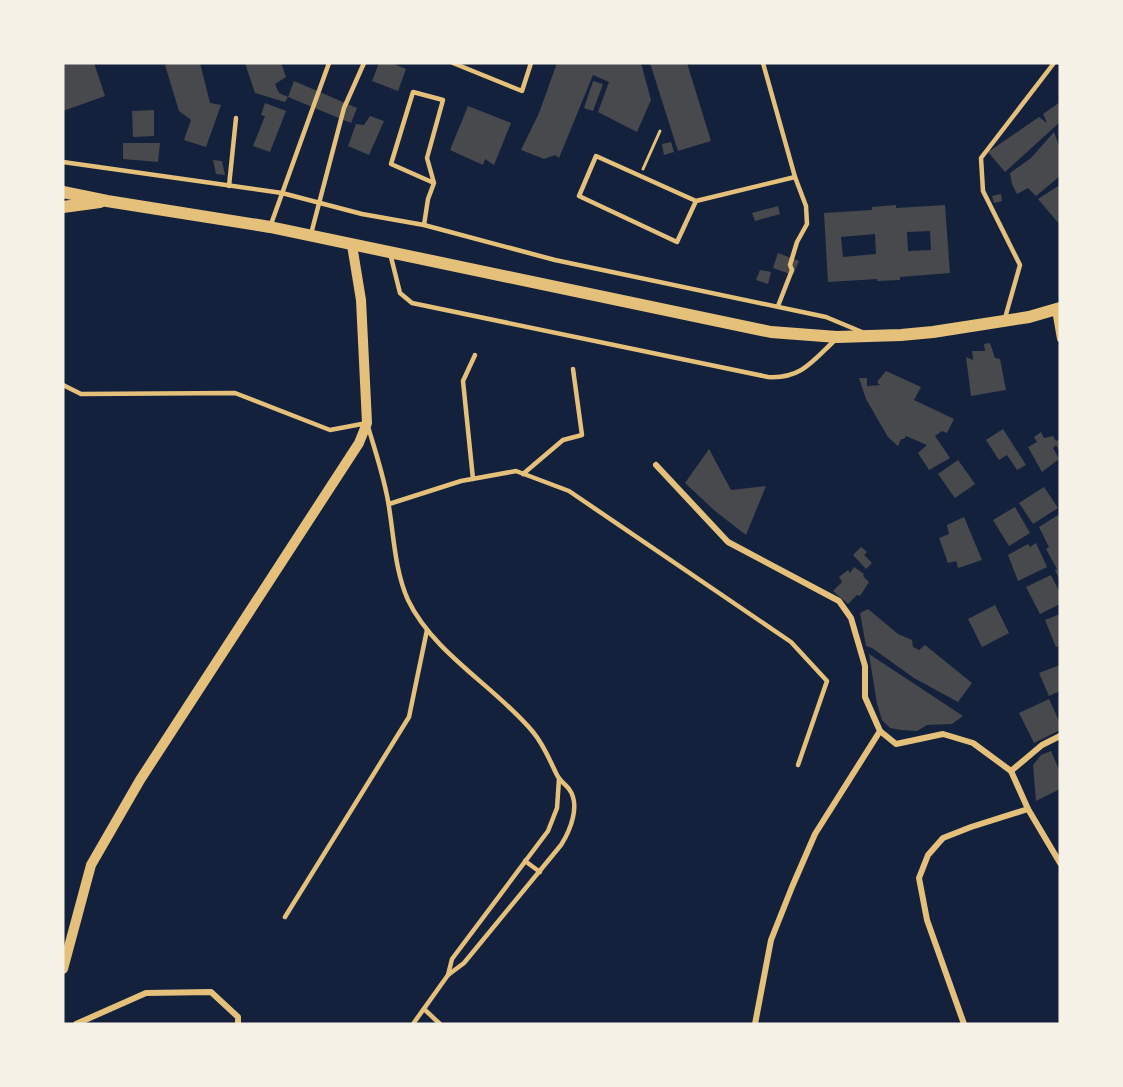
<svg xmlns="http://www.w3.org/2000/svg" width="1123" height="1087" font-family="'Fira Sans Condensed',sans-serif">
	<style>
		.building { fill: #48494c; fill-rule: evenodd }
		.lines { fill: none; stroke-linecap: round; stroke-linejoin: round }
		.path { stroke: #e5c07b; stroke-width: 3 }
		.service { stroke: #e5c07b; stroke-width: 4.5 }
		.minor { stroke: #e5c07b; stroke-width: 6 }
		.tertiary { stroke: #e5c07b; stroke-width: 10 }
		.secondary { stroke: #e5c07b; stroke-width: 12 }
	</style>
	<rect width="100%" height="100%" fill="#14213d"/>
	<g class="building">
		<path d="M63,63h31l11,33 -42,15z"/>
		<path d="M172,63h28l10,40 11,2 -15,42 -22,-7 7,-20 -12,-9 -14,-46z"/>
		<path d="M245,63h36l5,14 -11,7 4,9 9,4 -3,5 -30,-9z"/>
		<path d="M379,63h12l15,6 -8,22 -26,-10z"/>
		<path d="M557,63h84l10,37 -14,32 -39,-20 11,-30 -16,-7 -34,83 -4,-3 -11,4 -23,-9 18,-37z"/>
		<path d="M650,63h37l24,78 -33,10z"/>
		<path d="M294,81l63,27 -6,15 -63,-26z"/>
		<path d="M593,81l10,3 -10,27 -9,-3z"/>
		<path d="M1060,102v20l-55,50 -17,-20 51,-35 8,6 -4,-9z"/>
		<path d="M265,103l21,8 -16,41 -17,-6 12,-30 -4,-1z"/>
		<path d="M468,106l43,17 -17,42 -9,-6 -2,6 -33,-15z"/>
		<path d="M154,110v26l-21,1 -1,-26z"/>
		<path d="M370,116l14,5 -15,34 -21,-9 8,-22 8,1z"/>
		<path d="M1054,132l6,17v27l-24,20 -8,-8 -11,6 -5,-10 -2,-11 21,-15z"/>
		<path d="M671,142l3,10 -10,3 -2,-11z"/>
		<path d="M123,143h37l-2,19 -35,-3z"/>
		<path d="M213,160l9,1 3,14 -9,-1z"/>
		<path d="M1060,185v40l-22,-26z"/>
		<path d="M1001,194l1,7 -8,2 -2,-7z"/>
		<path d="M896,205v3l49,-3 5,68 -50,4v3l-23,1v-2l-49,3 -4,-69 48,-3v-3zM930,231l1,19 -23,1 -1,-19zM875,234l1,20 -33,3 -2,-20z"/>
		<path d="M778,206l2,8 -25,7 -3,-8z"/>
		<path d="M778,253l21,8 -6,14 -20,-7z"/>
		<path d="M760,270l11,2 -3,12 -12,-4z"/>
		<path d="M990,343l5,15 5,1 6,31 -35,6 -5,-39 7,3 -1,-9h13l-1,-7z"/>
		<path d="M886,371l35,16 -7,13 40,19 -7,14 -5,-2 -7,5 15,22 -21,12 -11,-17 9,-8 -21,-9 -2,3h-3l-3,7 -10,-9 -22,-38 -7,-21h8v8l13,-1 -3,-3z"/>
		<path d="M1003,429l23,36 -9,5 -10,-15 -8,5 -13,-20z"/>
		<path d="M1041,432l3,6 9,-2 3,5 4,-2v13l-4,-7 -3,3 6,11 -17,13 -14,-25 9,-5 -3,-5z"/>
		<path d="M709,449l22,41 35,-4 -20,49 -31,-24 -30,-28z"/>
		<path d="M958,460l17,24 -20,14 -17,-24z"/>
		<path d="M1044,487l14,21 -25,16 -14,-21z"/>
		<path d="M1015,507l15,26 -21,13 -16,-26z"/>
		<path d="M1058,515l2,4v62l-5,-11 2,-1 -11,-20 3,-2 -10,-20z"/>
		<path d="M964,517l18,43 -24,8 -2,-7 -8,2 -9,-25 10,-4 -2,-9z"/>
		<path d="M1036,543l11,24 -29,14 -10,-26 20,-11 2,3z"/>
		<path d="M861,547l6,5 -3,3 8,8 -6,6 -13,-14z"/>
		<path d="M854,567l10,7 -1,2 6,6 -9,14 -3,-1 -9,9 -15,-13 9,-9 -3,-5 9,-7 2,3z"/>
		<path d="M1051,575l9,18v11l-20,10 -14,-27z"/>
		<path d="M995,605l14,28 -27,14 -14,-28z"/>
		<path d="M868,609l30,25 14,6 1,7 6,3 6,-5 47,38 -14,19 -44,-24 -42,-30 -6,-2 -6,-33z"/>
		<path d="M1060,614v32l-4,1 -11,-27z"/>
		<path d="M869,654l94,62 -11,8 -25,1 -10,6 -16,-1 -11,-2 -8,-8 -5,-16z"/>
		<path d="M1060,665v26l-11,5 -10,-23z"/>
		<path d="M1049,699l11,24v7l-26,13 -15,-30z"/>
		<path d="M1051,751l9,21v17l-24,12 -3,-36 8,-10z"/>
	</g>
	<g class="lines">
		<path class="path" d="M643,169l17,-38"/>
		<g class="service">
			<path d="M453,63l69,28 9,-28"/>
			<path d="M763,63l32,114 11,29 1,18 -10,18 -7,23 2,5 -14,36"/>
			<path d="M63,162l219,31 80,21 62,11 131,35 271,57 36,15"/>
			<path d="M229,186l7,-68"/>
			<path d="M696,201l-19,41 -98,-46 17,-40 100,45 99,-24"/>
			<path d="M424,225l4,-26 6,-16 -7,-25 16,-58 -30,-8 -22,72 43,19"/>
			<path d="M270,227l59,-164"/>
			<path d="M311,234l33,-126 20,-45"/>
			<path d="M390,253l10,40 12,10 356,74c33,2 45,-16 67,-37"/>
			<path d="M1005,318l15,-53 -37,-74 -2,-33 73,-95"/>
			<path d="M63,385l18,9 154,-1 95,37 37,-7c8,28 18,56 22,84 5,31 6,64 19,93 26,54 88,87 125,132 11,13 17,29 24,43 3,6 8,9 12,14 12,16 1,42 -8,56l-97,118 -16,12 -35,49"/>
			<path d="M523,474l40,-34 19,-5 -9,-66"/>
			<path d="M473,479l-10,-98 12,-26"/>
			<path d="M389,504l72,-23 55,-10 53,20 222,151 36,39 -29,84"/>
			<path d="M525,861l15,11"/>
			<path d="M285,917l124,-200 18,-87"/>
			<path d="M448,975l4,-16 96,-128 9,-23 2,-29"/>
			<path d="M424,1009l16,15"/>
		</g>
		<g class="minor">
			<path d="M1055,310l5,29"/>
			<path d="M656,465l72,77 111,59 12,17 14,48v31l15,34 -65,103 -23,53 -21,53 -16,84"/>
			<path d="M880,731l16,13 47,-10 30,9 38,28 17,38 32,54"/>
			<path d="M1011,771l31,-26 18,-9"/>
			<path d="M76,1024l70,-31 65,-1 27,25v7"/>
			<path d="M964,1024l-37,-104 -8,-42 9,-23 15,-17 28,-11 57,-18"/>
		</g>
		<path class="tertiary" d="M63,969l28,-104 49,-85 219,-337 8,-20 -6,-123 -9,-55"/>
		<g class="secondary">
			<path d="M63,192l44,9 163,26 501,105 66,5 64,-2 32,-3 96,-15 31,-9"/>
			<path d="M63,207l37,-5"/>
		</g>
	</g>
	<rect width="1123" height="1087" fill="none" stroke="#f6f1e7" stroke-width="129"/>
</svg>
